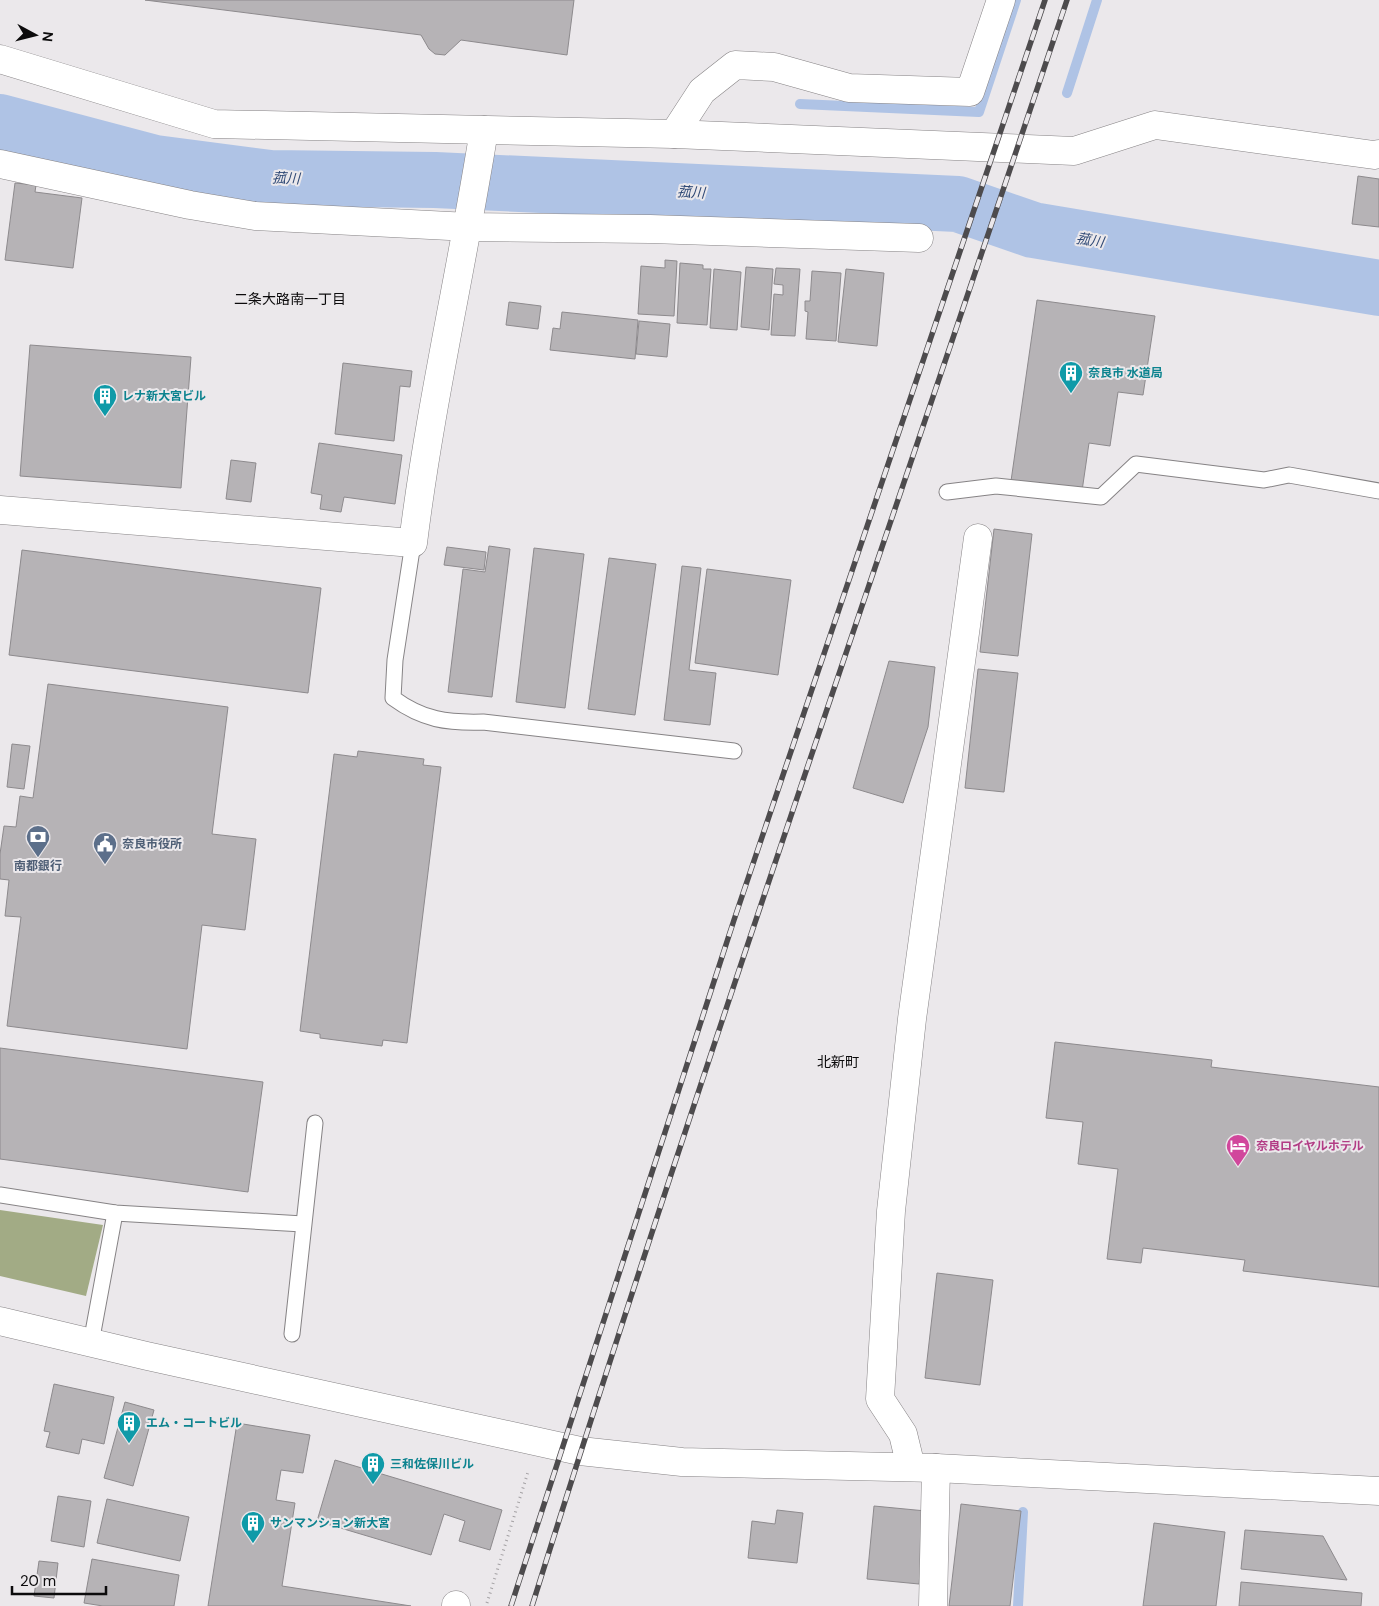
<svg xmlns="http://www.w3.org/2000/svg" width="1379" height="1606" font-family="'DM Sans','Noto Sans JP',sans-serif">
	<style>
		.forest { fill: #a2ab85 }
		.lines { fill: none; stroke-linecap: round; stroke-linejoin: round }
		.stream { stroke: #afc3e5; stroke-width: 10 }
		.river { stroke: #afc3e5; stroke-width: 56 }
		.building { fill: #b6b3b6; stroke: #8d8a8d }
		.lane-casing { stroke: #868385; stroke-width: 17 }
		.street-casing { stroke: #868385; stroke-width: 29 }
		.secondary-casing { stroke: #868385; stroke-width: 29 }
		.path { stroke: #a4a1a4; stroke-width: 3; stroke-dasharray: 1 4; stroke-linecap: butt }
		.lane { stroke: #fff; stroke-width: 15 }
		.street { stroke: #fff; stroke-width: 28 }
		.secondary { stroke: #fff; stroke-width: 28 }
		.rail-casing { stroke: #4d4b4d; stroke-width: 5.5 }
		.rail { stroke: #ebe8eb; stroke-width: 4; stroke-dasharray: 11; stroke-linecap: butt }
		.labels { text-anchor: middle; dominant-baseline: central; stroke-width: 4; stroke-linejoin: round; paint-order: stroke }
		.culture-label { font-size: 12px; font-weight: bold; fill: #0d838f; stroke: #ebe8eb; text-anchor: start }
		.service-label { font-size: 12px; font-weight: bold; fill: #4e5e75; stroke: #ebe8eb; text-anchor: start }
		.hotel-label { font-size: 12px; font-weight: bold; fill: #b23c85; stroke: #ebe8eb; text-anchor: start }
		.water-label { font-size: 14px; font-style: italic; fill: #2e4875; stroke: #ebe8eb }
		.neighbourhood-label { font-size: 14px; fill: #0c0b0c; stroke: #ebe8eb }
	</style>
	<rect width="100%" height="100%" fill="#ebe8eb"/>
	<path class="forest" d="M0,1210l103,15 -17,71 -86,-20z"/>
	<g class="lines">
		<g class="stream">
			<path d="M1067,93l30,-93"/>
			<path d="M800,104l179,8 37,-112"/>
			<path d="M1018,1606l5,-94"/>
		</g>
		<path class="river" d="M0,122l155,41 115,15 165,2 523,24 75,26 346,58"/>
	</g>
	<g class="building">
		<path d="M145,0h429l-7,55 -106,-15 -16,15 -10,-1 -6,-5 -8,-14z"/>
		<path d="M1358,176l21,3v48l-27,-3z"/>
		<path d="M15,183l21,2 -1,7 47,6 -9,70 -68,-8z"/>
		<path d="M665,260l12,1 -3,55 -36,-2 3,-48 24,2z"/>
		<path d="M680,263l23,2v4h8l-4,56 -30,-2z"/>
		<path d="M746,267l27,2 -4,61 -28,-3z"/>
		<path d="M776,268l24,1 -5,67 -24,-1 3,-41 9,1v-10l-9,-1z"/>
		<path d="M714,269l27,3 -4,58 -27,-2z"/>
		<path d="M846,269l38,4 -7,73 -39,-4z"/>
		<path d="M812,271l29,2 -5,68 -30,-2 2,-27 -3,-1v-10h5z"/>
		<path d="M1037,300l118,16 -12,79 -25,-3 -8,54 -21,-3 -7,48 -71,-10z"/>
		<path d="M509,302l32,4 -3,23 -32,-4z"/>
		<path d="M562,312l76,8 -3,39 -85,-9 3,-22 7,1z"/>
		<path d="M639,321l31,3 -3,33 -31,-3z"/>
		<path d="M30,345l161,12 -10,131 -161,-12z"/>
		<path d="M343,363l69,8 -2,16 -10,-1 -6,55 -59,-7z"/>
		<path d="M319,443l83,12 -7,49 -51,-7 -3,15 -21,-3 2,-14 -11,-2z"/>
		<path d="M231,460l25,3 -5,39 -25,-3z"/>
		<path d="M994,529l38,5 -14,122 -38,-4z"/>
		<path d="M489,546l21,3 -18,148 -44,-5 15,-123 22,3z"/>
		<path d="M447,547l39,5 -2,18 -40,-5z"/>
		<path d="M534,548l50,6 -19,154 -49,-6z"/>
		<path d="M22,550l299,38 -13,105 -299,-38z"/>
		<path d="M609,558l47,6 -21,151 -47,-6z"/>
		<path d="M682,566l19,2 -12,102 27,3 -6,52 -46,-5z"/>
		<path d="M707,569l84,11 -13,95 -83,-12z"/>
		<path d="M889,661l46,6 -7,60 -25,76 -50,-15z"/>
		<path d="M978,669l40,4 -14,119 -39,-4z"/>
		<path d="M48,684l180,23 -16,127 44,5 -11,91 -43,-5 -15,124 -180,-23 14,-109 -16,-1 4,-36 -9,-1v-25l4,-28 12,1 4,-31 13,2z"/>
		<path d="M12,744l18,2 -6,43 -17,-2z"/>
		<path d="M358,751l66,8 -1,6 18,2 -34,276 -24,-3 -1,6 -62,-8v-4l-20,-3 34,-277 23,3z"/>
		<path d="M1055,1042l157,18 -1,7 168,20v200l-136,-16 2,-11 -102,-12 -2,15 -34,-4 11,-90 -40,-5 5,-42 -37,-4z"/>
		<path d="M0,1048l263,34 -15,110 -248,-33z"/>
		<path d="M937,1273l56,7 -13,105 -55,-7z"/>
		<path d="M54,1384l60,13 -10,47 -22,-5 -3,15 -33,-7 4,-15 -6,-1z"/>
		<path d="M125,1402l29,8 -21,76 -29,-8z"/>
		<path d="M237,1423l73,12 -7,38 -22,-3 -5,30 19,3 -13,83 129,20h-203z"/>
		<path d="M335,1460l167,50 -12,40 -31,-9 6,-20 -21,-7 -13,41 -114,-34z"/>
		<path d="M58,1496l33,5 -7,46 -33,-6z"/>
		<path d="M107,1499l82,18 -9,44 -83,-18z"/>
		<path d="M961,1504l60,7 -11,95h-61z"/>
		<path d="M874,1506l52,5 -7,73 -52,-5z"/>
		<path d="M777,1510l26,3 -6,50 -49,-5 4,-37 23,3z"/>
		<path d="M1154,1523l71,9 -9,74h-73z"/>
		<path d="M1245,1530l78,6 24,44 -106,-11z"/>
		<path d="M92,1559l87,16 -5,31h-71l-19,-3z"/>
		<path d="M39,1561l19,2 -4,35 -20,-2z"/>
		<path d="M1241,1582l121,11 -1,13h-122z"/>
	</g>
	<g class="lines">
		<g class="lane-casing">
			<g id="lane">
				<path d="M947,492l49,-6 105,11 35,-33 128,16 25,-5 90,16"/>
				<path d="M413,543l-18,117 -2,38c30,22 54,25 90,24l251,29"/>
				<path d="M0,1195l115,18 188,11"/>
				<path d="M292,1334l23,-211"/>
				<path d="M91,1343l24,-130"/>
			</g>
		</g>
		<g class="street-casing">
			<g id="street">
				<path d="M0,59l214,65 460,10 400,17 81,-26 219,30 5,-1"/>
				<path d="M674,134l28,-43 33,-26 39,2 75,21 121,4 31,-92"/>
				<path d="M0,164l190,41 65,11 214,11 181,2 269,9"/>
				<path d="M0,510l413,33c17,-138 49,-275 71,-413"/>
				<path d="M911,1467l-8,-33 -23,-35 11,-188 21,-192 66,-481"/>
				<path d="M456,1606v-1"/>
				<path d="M933,1606l3,-138"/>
			</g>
		</g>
		<g class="secondary-casing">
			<path id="secondary" d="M0,1321l147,35 433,95 102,11 254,6 443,23"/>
		</g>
		<path class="path" d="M487,1603l41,-131"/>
		<use href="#lane" class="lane"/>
		<use href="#street" class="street"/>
		<use href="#secondary" class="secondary"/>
		<g class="rail-casing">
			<g id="rail">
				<path d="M511,1606l223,-686 311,-920"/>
				<path d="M532,1606c169,-539 356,-1071 535,-1606"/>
			</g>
		</g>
		<use href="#rail" class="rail"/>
	</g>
	<defs>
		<g id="building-pin" transform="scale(1.25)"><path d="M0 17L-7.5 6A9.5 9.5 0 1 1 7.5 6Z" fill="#0f9aa8" stroke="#ebe8eb"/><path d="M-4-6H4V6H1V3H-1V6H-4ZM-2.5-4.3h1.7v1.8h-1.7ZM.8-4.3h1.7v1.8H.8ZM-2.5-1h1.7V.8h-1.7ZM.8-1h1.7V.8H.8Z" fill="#fff"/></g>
		<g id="bank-pin" transform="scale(1.25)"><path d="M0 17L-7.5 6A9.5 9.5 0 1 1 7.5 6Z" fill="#5c6f8a" stroke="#ebe8eb"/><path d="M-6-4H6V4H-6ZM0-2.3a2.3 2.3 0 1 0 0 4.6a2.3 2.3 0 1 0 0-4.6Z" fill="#fff"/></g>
		<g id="civic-pin" transform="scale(1.25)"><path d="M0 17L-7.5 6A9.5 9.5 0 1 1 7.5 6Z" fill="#5c6f8a" stroke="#ebe8eb"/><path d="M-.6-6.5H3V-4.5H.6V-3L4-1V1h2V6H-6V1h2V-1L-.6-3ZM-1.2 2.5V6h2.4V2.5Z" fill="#fff"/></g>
		<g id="hotel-pin" transform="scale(1.25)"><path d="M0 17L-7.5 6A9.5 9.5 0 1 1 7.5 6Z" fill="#d1479c" stroke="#ebe8eb"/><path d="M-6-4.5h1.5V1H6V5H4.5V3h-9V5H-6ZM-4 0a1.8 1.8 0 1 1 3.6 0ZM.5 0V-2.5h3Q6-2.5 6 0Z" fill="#fff"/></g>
	</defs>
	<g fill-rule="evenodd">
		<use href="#building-pin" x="1071" y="373"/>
		<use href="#building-pin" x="105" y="396"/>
		<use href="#bank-pin" x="38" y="837"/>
		<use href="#civic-pin" x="105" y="844"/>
		<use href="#hotel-pin" x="1238" y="1146"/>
		<use href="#building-pin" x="129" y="1423"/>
		<use href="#building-pin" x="373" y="1464"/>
		<use href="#building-pin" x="253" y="1523"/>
	</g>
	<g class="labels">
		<g class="culture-label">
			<text x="1088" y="373">奈良市 水道局</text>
			<text x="122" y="396">レナ新大宮ビル</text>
			<text x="146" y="1423">エム・コートビル</text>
			<text x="390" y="1464">三和佐保川ビル</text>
			<text x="270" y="1523">サンマンション新大宮</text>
		</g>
		<g class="service-label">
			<text x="122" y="844">奈良市役所</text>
			<text x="38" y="866" text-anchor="middle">南都銀行</text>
		</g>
		<g class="hotel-label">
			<text x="1256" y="1146">奈良ロイヤルホテル</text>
		</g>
		<g class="water-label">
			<text transform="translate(286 178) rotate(2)">菰川</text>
			<text transform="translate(691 192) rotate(3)">菰川</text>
			<text transform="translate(1090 240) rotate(9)">菰川</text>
		</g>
		<g class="neighbourhood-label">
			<text x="290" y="299">二条大路南一丁目</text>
			<text x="838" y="1062">北新町</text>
		</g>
	</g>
	<g transform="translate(35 35) rotate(97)" stroke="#ebe8eb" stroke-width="4" paint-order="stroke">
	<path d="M0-4L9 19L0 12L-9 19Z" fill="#0c0b0c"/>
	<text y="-8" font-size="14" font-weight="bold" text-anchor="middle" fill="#0c0b0c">N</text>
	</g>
	<path d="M12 1586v8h94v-8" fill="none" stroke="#0c0b0c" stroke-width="2.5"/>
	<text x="20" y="1586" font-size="15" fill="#0c0b0c" stroke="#ebe8eb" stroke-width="4" paint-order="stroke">20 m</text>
</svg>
